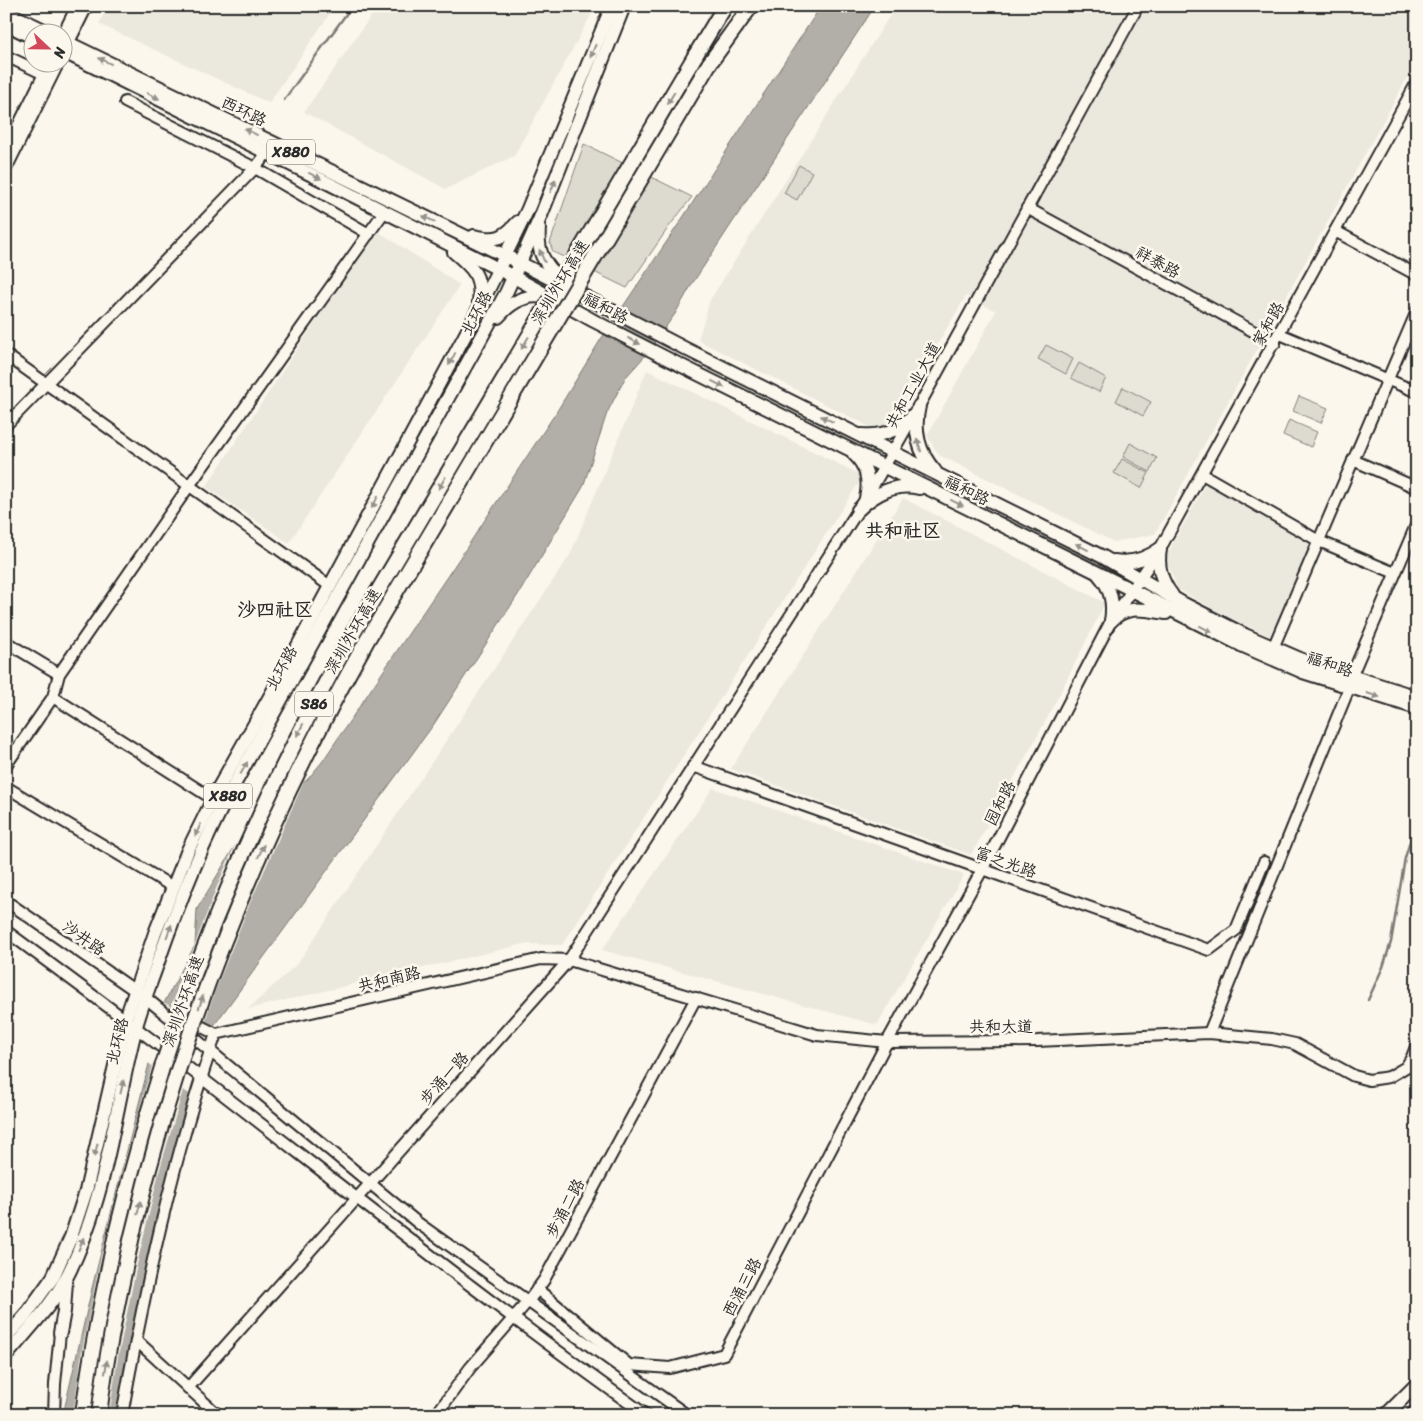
<svg xmlns="http://www.w3.org/2000/svg" width="1423" height="1421" font-family="Sriracha,'LXGW WenKai TC',sans-serif">
	<style>
		.built { fill: #ebe8de }
		.green { fill: #dddad0; stroke: #84827e }
		.water { fill: #b1afa7; stroke: #7b7a75 }
		.pier { fill: #fbf7ec }
		.lines { fill: none; stroke-linecap: round; stroke-linejoin: round }
		.stream { stroke: #7b7a75; stroke-width: 2.5 }
		.minor-casing { stroke: #2b2b2b; stroke-width: 14 }
		.major-casing { stroke: #2b2b2b; stroke-width: 16 }
		.highway-casing { stroke: #2b2b2b; stroke-width: 18 }
		.minor { stroke: #fbf7ec; stroke-width: 10 }
		.major { stroke: #fbf7ec; stroke-width: 12 }
		.highway { stroke: #fbf7ec; stroke-width: 14 }
		.highway-bridge-casing { stroke: #2b2b2b; stroke-width: 18; stroke-linecap: butt }
		.highway-bridge { stroke: #fbf7ec; stroke-width: 14 }
		.oneway { fill: #93918c }
		.labels { text-anchor: middle; dominant-baseline: central; stroke-width: 5; stroke-linejoin: round; paint-order: stroke }
		.shield { fill: #fbf7ec; stroke: #696865; stroke-width: 1 }
		.shield-label { font-size: 15px; font-weight: bold; fill: #2b2b2b }
		.street-label { font-size: 16px; fill: #2b2b2b; stroke: #fbf7ec }
		.quarter-label { font-size: 19px; font-weight: bold; fill: #2b2b2b; stroke: #fbf7ec }
	</style>
	<rect width="100%" height="100%" fill="#fbf7ec"/>
	<filter id="ink" filterUnits="userSpaceOnUse"><feTurbulence type="fractalNoise" baseFrequency=".02" numOctaves="2"/><feDisplacementMap in="SourceGraphic" scale="10" xChannelSelector="R" yChannelSelector="G"/><feConvolveMatrix kernelMatrix="1 2 1 2 8 2 1 2 1" color-interpolation-filters="sRGB"/></filter>
	<g filter="url(#ink)">
		<g class="built">
			<path d="M108,6h227l-66,97 -170,-79z"/>
			<path d="M378,6h218l-82,150 -68,33 -142,-77z"/>
			<path d="M896,6h521v54l-262,474 -41,8 -175,-87 -12,-19 69,-125 -30,-15 -82,138 -186,-94 12,-40z"/>
			<path d="M376,230l84,55 -171,258 -83,-56z"/>
			<path d="M647,370l216,106 -301,469 -38,-1 -276,65 50,-46 272,-408z"/>
			<path d="M1207,482l104,60 -40,95 -53,-25 -40,-23 -13,-31z"/>
			<path d="M903,498l202,105 -56,112 -78,140 -240,-86z"/>
			<path d="M713,788l251,87 -87,150 -275,-75z"/>
			<path d="M1417,1076v30l-9,-4z"/>
		</g>
		<g class="green">
			<path d="M584,144l108,53 -24,31 -41,60 -74,-36 -3,-9z"/>
			<path d="M799,165l13,7 -15,28 -13,-7z"/>
			<path d="M1046,345l27,14 -7,15 -28,-15z"/>
			<path d="M1079,363l27,15 -7,14 -28,-14z"/>
			<path d="M1123,387l28,15 -8,14 -27,-15z"/>
			<path d="M1299,396l29,12 -7,15 -28,-12z"/>
			<path d="M1289,420l28,12 -6,15 -28,-12z"/>
			<path d="M1130,443l27,15 -7,14 -27,-15z"/>
			<path d="M1122,459l27,14 -8,15 -27,-15z"/>
		</g>
		<path class="water" d="M821,6h54l-183,278 -17,30 -31,43 -19,21 -18,35 -24,74 -62,103 -87,134 -227,311 -57,218 -33,162h-54l29,-127 73,-287 30,-56 2,-36 56,-93 54,-36 15,-18 145,-215 90,-136 44,-72 81,-120z"/>
		<path class="pier" d="M306,777l-56,126 -35,88 -13,40 7,5 -16,60 -10,-6 -24,82 -22,92 -19,93 -9,58h-36l9,-64 19,-95 23,-93 28,-97 -5,-4 15,-61 9,6 45,-118 24,-56 11,-18z"/>
		<g class="lines">
			<g class="stream">
				<path d="M284,100l68,-94"/>
				<path d="M1368,1000l15,-33 8,-25 14,-84 12,-40"/>
			</g>
			<g class="minor-casing">
				<g id="minor">
					<path d="M62,36l15,-30"/>
					<path d="M66,48l21,-42"/>
					<path d="M6,56l38,18"/>
					<path d="M125,102l130,66 114,66"/>
					<path d="M6,150l44,-88"/>
					<path d="M6,169l53,-107"/>
					<path d="M1027,208l248,135"/>
					<path d="M1335,231l82,44"/>
					<path d="M1280,334l137,58"/>
					<path d="M6,355l324,231"/>
					<path d="M6,425l249,-257 12,-15"/>
					<path d="M1353,460l64,28"/>
					<path d="M1202,474l117,67 76,32"/>
					<path d="M6,642l53,32"/>
					<path d="M1273,648l144,-337"/>
					<path d="M1351,677l66,-154"/>
					<path d="M53,697l160,102"/>
					<path d="M6,765l47,-68 6,-23 130,-188 195,-274"/>
					<path d="M693,766l516,184 27,-20 28,-68"/>
					<path d="M6,787l167,100"/>
					<path d="M6,901l134,93"/>
					<path d="M6,931c65,48 130,96 193,145 148,114 295,231 447,339"/>
					<path d="M146,998l272,225 269,192"/>
					<path d="M175,1013l41,21"/>
					<path d="M1209,1033l140,-345"/>
					<path d="M216,1034l325,-75 28,1 248,75 70,7 150,-1 172,-8 63,6 23,5 59,32 15,4 20,-3 17,-10 6,-10 5,-13"/>
					<path d="M537,1289l92,76 41,3 54,-14 163,-312 95,-172 129,-249 49,-72 257,-467"/>
					<path d="M137,1341l81,74"/>
					<path d="M188,1388l381,-428 297,-462 53,-92 219,-400"/>
					<path d="M54,1415l1,-31 5,-51"/>
					<path d="M122,1415c23,-128 51,-258 94,-381"/>
					<path d="M436,1415l34,-47 60,-69 14,-19 152,-282"/>
				</g>
			</g>
			<g class="major-casing">
				<g id="major">
					<path d="M6,12l42,20"/>
					<path d="M6,24l26,13"/>
					<path d="M62,40l458,223 166,86 417,208 79,46 63,32 62,27 110,35"/>
					<path d="M62,51l266,132 186,94 80,44 80,41 422,210 145,73 62,27 114,36"/>
					<path d="M539,228c-2,25 4,33 20,51"/>
					<path d="M474,236c22,5 29,3 44,-14"/>
					<path d="M454,252c19,16 28,24 25,50"/>
					<path d="M498,317c13,-15 30,-25 50,-19"/>
					<path d="M919,406c-6,25 -1,46 16,65"/>
					<path d="M862,435c23,2 43,-7 56,-26"/>
					<path d="M854,454c13,12 16,27 12,44"/>
					<path d="M858,510c16,-16 38,-28 61,-22"/>
					<path d="M1160,549c-3,17 1,32 12,46"/>
					<path d="M1114,561c17,3 32,-2 46,-12"/>
					<path d="M1099,575c12,13 15,29 12,46"/>
					<path d="M1111,621c15,-17 35,-11 55,-8"/>
					<path d="M60,1333l4,-22 2,-30"/>
					<path d="M6,1337l19,-21 28,-39 18,-40 15,-46 40,-173 29,-85 33,-83 30,-61 68,-121 184,-342 35,-70 22,-45 85,-205"/>
					<path d="M6,1356c20,-24 43,-47 58,-74 43,-79 50,-173 73,-259 6,-21 14,-41 21,-61 20,-57 42,-114 71,-168l277,-501 34,-75 84,-212"/>
					<path d="M1386,1415l31,-31"/>
					<path d="M1412,1415l5,-4"/>
				</g>
			</g>
			<g class="highway-casing">
				<g id="highway">
					<path d="M695,56l30,-50"/>
					<path d="M709,64l42,-58"/>
				</g>
			</g>
			<use href="#minor" class="minor"/>
			<use href="#major" class="major"/>
			<use href="#highway" class="highway"/>
			<g class="highway-bridge-casing">
				<g id="highway-bridge">
					<path d="M83,1415c7,-61 20,-121 33,-181 49,-210 130,-411 236,-599l343,-579"/>
					<path d="M99,1415c7,-60 20,-120 33,-179 49,-209 129,-407 234,-594l343,-578"/>
				</g>
			</g>
			<use href="#highway-bridge" class="highway-bridge"/>
		</g>
		<defs><path id="oneway-solid" d="M-6-.8H1V-3.2L6.5 0L1 3.2V.8H-6Z" transform="scale(1.25)"/></defs>
		<g class="oneway">
			<use href="#oneway-solid" transform="translate(593 51) rotate(112)"/>
			<use href="#oneway-solid" transform="translate(105 61) rotate(-154)"/>
			<use href="#oneway-solid" transform="translate(153 96) rotate(26)"/>
			<use href="#oneway-solid" transform="translate(671 98) rotate(121)"/>
			<use href="#oneway-solid" transform="translate(251 132) rotate(-154)"/>
			<use href="#oneway-solid" transform="translate(315 176) rotate(26)"/>
			<use href="#oneway-solid" transform="translate(553 186) rotate(-68)"/>
			<use href="#oneway-solid" transform="translate(429 219) rotate(-154)"/>
			<use href="#oneway-solid" transform="translate(542 256) rotate(-113)"/>
			<use href="#oneway-solid" transform="translate(634 341) rotate(27)"/>
			<use href="#oneway-solid" transform="translate(525 343) rotate(121)"/>
			<use href="#oneway-solid" transform="translate(452 359) rotate(118)"/>
			<use href="#oneway-solid" transform="translate(718 384) rotate(27)"/>
			<use href="#oneway-solid" transform="translate(827 419) rotate(-154)"/>
			<use href="#oneway-solid" transform="translate(919 445) rotate(-108)"/>
			<use href="#oneway-solid" transform="translate(442 483) rotate(121)"/>
			<use href="#oneway-solid" transform="translate(375 502) rotate(118)"/>
			<use href="#oneway-solid" transform="translate(957 503) rotate(26)"/>
			<use href="#oneway-solid" transform="translate(1082 547) rotate(-153)"/>
			<use href="#oneway-solid" transform="translate(1206 629) rotate(26)"/>
			<use href="#oneway-solid" transform="translate(1373 695) rotate(17)"/>
			<use href="#oneway-solid" transform="translate(300 730) rotate(117)"/>
			<use href="#oneway-solid" transform="translate(244 768) rotate(-61)"/>
			<use href="#oneway-solid" transform="translate(198 830) rotate(115)"/>
			<use href="#oneway-solid" transform="translate(261 851) rotate(-66)"/>
			<use href="#oneway-solid" transform="translate(169 931) rotate(-69)"/>
			<use href="#oneway-solid" transform="translate(201 1002) rotate(-71)"/>
			<use href="#oneway-solid" transform="translate(122 1087) rotate(-77)"/>
			<use href="#oneway-solid" transform="translate(96 1150) rotate(103)"/>
			<use href="#oneway-solid" transform="translate(139 1208) rotate(-76)"/>
			<use href="#oneway-solid" transform="translate(81 1244) rotate(-68)"/>
			<use href="#oneway-solid" transform="translate(106 1367) rotate(-81)"/>
		</g>
	</g>
	<g class="labels">
		<g class="shield">
			<rect x="267" y="139.5" width="48" height="25" rx="4"/>
			<rect x="295" y="691.5" width="38" height="25" rx="4"/>
			<rect x="204" y="783.5" width="48" height="25" rx="4"/>
		</g>
		<g class="shield-label">
			<text x="291" y="152">X880</text>
			<text x="314" y="704">S86</text>
			<text x="228" y="796">X880</text>
		</g>
		<g class="street-label">
			<text transform="translate(244 111) rotate(26)">西环路</text>
			<text transform="translate(1158 262) rotate(29)">祥泰路</text>
			<text transform="translate(560 282) rotate(-59)">深圳外环高速</text>
			<text transform="translate(606 308) rotate(28)">福和路</text>
			<text transform="translate(476 313) rotate(-62)">北环路</text>
			<text transform="translate(1268 324) rotate(-61)">家和路</text>
			<text transform="translate(913 385) rotate(-61)">共和工业大道</text>
			<text transform="translate(967 490) rotate(26)">福和路</text>
			<text transform="translate(353 631) rotate(-60)">深圳外环高速</text>
			<text transform="translate(1330 664) rotate(19)">福和路</text>
			<text transform="translate(281 668) rotate(-61)">北环路</text>
			<text transform="translate(1000 803) rotate(-63)">园和路</text>
			<text transform="translate(1006 862) rotate(19)">富之光路</text>
			<text transform="translate(84 938) rotate(35)">沙井路</text>
			<text transform="translate(389 979) rotate(-13)">共和南路</text>
			<text transform="translate(183 1001) rotate(-71)">深圳外环高速</text>
			<text x="1001" y="1026">共和大道</text>
			<text transform="translate(117 1041) rotate(-76)">北环路</text>
			<text transform="translate(444 1078) rotate(-48)">步涌一路</text>
			<text transform="translate(565 1208) rotate(-62)">步涌二路</text>
			<text transform="translate(742 1287) rotate(-62)">西涌三路</text>
		</g>
		<g class="quarter-label">
			<text x="903" y="530">共和社区</text>
			<text x="275" y="609">沙四社区</text>
		</g>
	</g>
	<rect width="1423" height="1421" fill="none" stroke="#fbf7ec" stroke-width="25"/>
	<rect x="12" y="12" width="1398" height="1396" fill="none" stroke="#2b2b2b" stroke-width="2" filter="url(#ink)"/>
	<g transform="translate(48 48) rotate(112)"><circle r="24" fill="#fbf7ec" stroke="#a8a59f"/>
	<path d="M0-4L9 19L0 12L-9 19Z" fill="#d1495b"/>
	<text y="-8" font-size="14" font-weight="bold" text-anchor="middle" fill="#2b2b2b">N</text>
	</g>
</svg>
